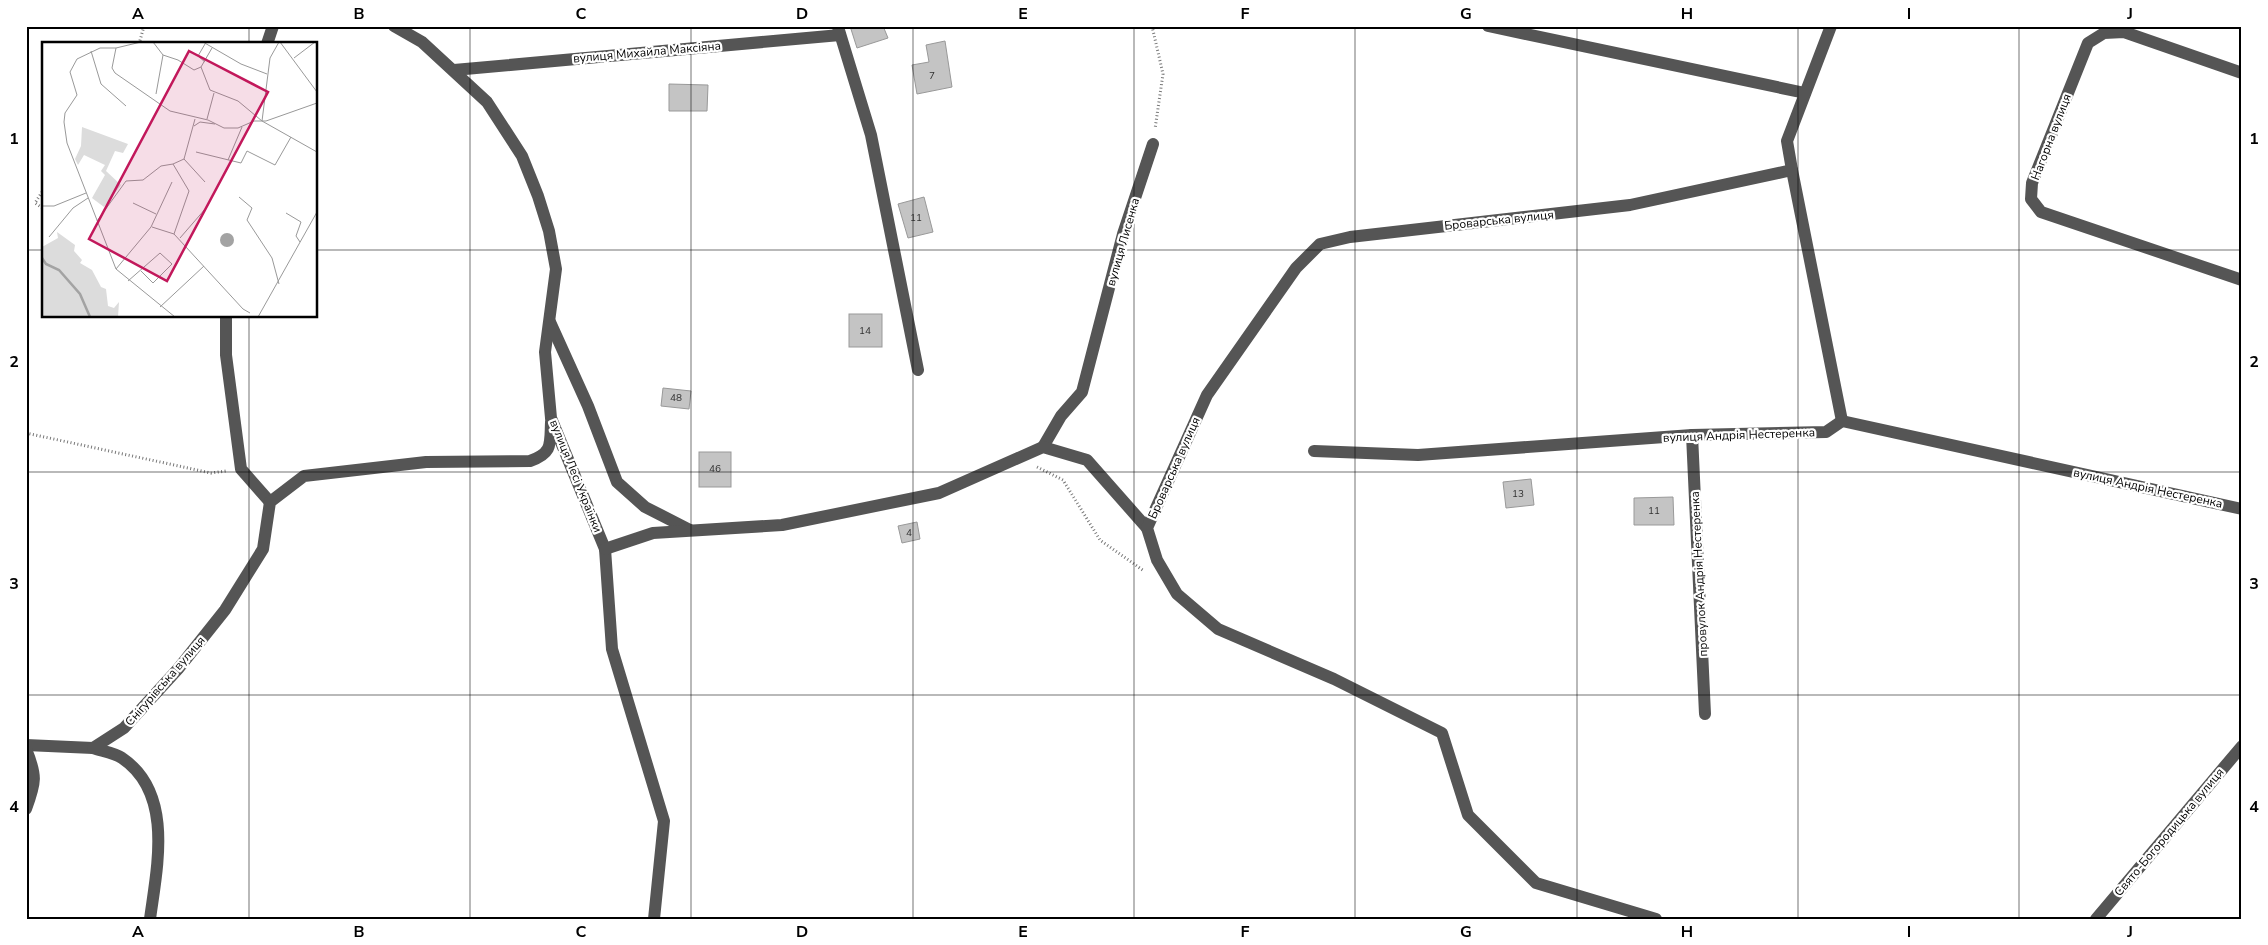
<svg xmlns="http://www.w3.org/2000/svg" width="2268" height="945" font-family="'Nunito Sans',sans-serif">
	<style>
		.building { fill: #c4c4c4; stroke: #999 }
		.lines { fill: none; stroke-linecap: round; stroke-linejoin: round }
		.path { stroke: #777; stroke-width: 3; stroke-dasharray: 1 2.5; stroke-linecap: butt }
		.minor { stroke: #555; stroke-width: 12 }
		.grid { fill: none; stroke: #000; stroke-width: 1; stroke-opacity: 0.55 }
		.labels { text-anchor: middle; dominant-baseline: central; stroke-width: 4.5; stroke-linejoin: round; paint-order: stroke }
		.number-label { font-size: 10px; fill: #313131 }
		.street-label { font-size: 12px; fill: #000; stroke: #fff }
		.inset-river { fill: none; stroke: #a3a3a3; stroke-width: 2.5 }
		.inset-road { fill: none; stroke: #999; stroke-width: 1 }
		.view { fill: #c2185b; fill-opacity: 0.15; stroke: #c2185b; stroke-width: 2.5 }
		.inset-edge { fill: none; stroke: #000; stroke-width: 2.5 }
		.neatline { fill: none; stroke: #000; stroke-width: 2 }
		.grid-label { font-size: 16px; text-anchor: middle; font-weight: bold; fill: #000 }
	</style>
	<rect width="100%" height="100%" fill="#fff"/>
	<g class="building">
		<path d="M850,26h33l5,12 -31,10z"/>
		<path d="M945,41l7,46 -35,7 -5,-29 17,-3 -3,-17z"/>
		<path d="M669,84l39,1 -1,26h-38z"/>
		<path d="M924,197l9,35 -25,6 -10,-34z"/>
		<rect x="849" y="314" width="33" height="33"/>
		<path d="M663,388l28,3 -2,18 -28,-3z"/>
		<rect x="699" y="452" width="32" height="35"/>
		<path d="M1531,479l3,26 -28,3 -3,-26z"/>
		<path d="M1673,497l1,28h-40v-27z"/>
		<path d="M917,522l3,17 -18,4 -4,-17z"/>
	</g>
	<g class="lines">
		<g class="path">
			<path d="M1152,26l11,48 -8,55"/>
			<path d="M139,44l5,-18"/>
			<path d="M44,189l-9,14 9,6"/>
			<path d="M26,433l185,40 15,-2"/>
			<path d="M1037,467l26,13 37,60 44,31"/>
		</g>
		<g class="minor">
			<path d="M394,26l28,16 65,60 35,54 16,40 11,35 7,38 -11,83 6,66 54,131 7,100 52,172 -10,98"/>
			<path d="M1488,26l317,67"/>
			<path d="M838,27l33,108 47,235"/>
			<path d="M267,44l6,-18"/>
			<path d="M454,70l386,-35"/>
			<path d="M2242,73l-118,-41 -20,1 -16,10 -56,140 -1,16 10,13 201,68"/>
			<path d="M1792,170l50,251"/>
			<path d="M226,316v39l15,114 29,33"/>
			<path d="M550,322l38,84 29,76 28,25 45,23"/>
			<path d="M1692,435l13,279"/>
			<path d="M1043,447l18,-31 21,-24 41,-158 30,-90"/>
			<path d="M1314,451l104,4 274,-20 134,-3 16,-11 400,88"/>
			<path d="M605,549l48,-16 129,-8 157,-32 104,-46 44,13 60,68"/>
			<path d="M26,745l67,3"/>
			<path d="M26,749c11,27 10,33 0,60"/>
			<path d="M150,919c7,-52 24,-126 -28,-161 -7,-5 -20,-7 -29,-10l31,-20 54,-59 47,-59 38,-61 7,-47 34,-26 122,-14 104,-1c23,-8 20,-17 21,-39"/>
			<path d="M1656,919l-120,-36 -68,-68 -26,-82 -108,-54 -116,-50 -41,-35 -20,-34 -10,-32 60,-133 89,-127 24,-24 30,-7 280,-32 162,-35 -5,-29 44,-115"/>
			<path d="M2096,919l146,-173"/>
		</g>
	</g>
	<path class="grid" d="M249,26v18M470,26v893M691,26v893M913,26v893M1134,26v893M1355,26v893M1577,26v893M1798,26v893M2019,26v893M26,250h18M316,250h1926M249,316v603M26,472h2216M26,695h2216"/>
	<g class="labels">
		<g class="number-label">
			<text x="932" y="76">7</text>
			<text x="916" y="218">11</text>
			<text x="865" y="331">14</text>
			<text x="676" y="398">48</text>
			<text x="715" y="469">46</text>
			<text x="1518" y="494">13</text>
			<text x="1654" y="511">11</text>
			<text x="909" y="533">4</text>
		</g>
		<g class="street-label">
			<text transform="translate(647 52) rotate(-5)">вулиця Михайла Максіяна</text>
			<text transform="translate(2051 137) rotate(-69)">Нагорна вулиця</text>
			<text transform="translate(1499 220) rotate(-6)">Броварська вулиця</text>
			<text transform="translate(1123 242) rotate(-74)">вулиця Лисенка</text>
			<text transform="translate(1739 435) rotate(-2)">вулиця Андрія Нестеренка</text>
			<text transform="translate(1174 468) rotate(-66)">Броварська вулиця</text>
			<text transform="translate(576 476) rotate(68)">вулиця Лесі Українки</text>
			<text transform="translate(2148 488) rotate(12)">вулиця Андрія Нестеренка</text>
			<text transform="translate(1699 574) rotate(-93)">провулок Андрія Нестеренка</text>
			<text transform="translate(165 681) rotate(-49)">Снігурівська вулиця</text>
			<text transform="translate(2169 832) rotate(-50)">Свято-Богородицька вулиця</text>
		</g>
	</g>
	<g transform="translate(42 42)">
		<rect width="275" height="275" fill="#fff"/>
		<path d="M40,85l46,17 -5,9 -8,-2 -9,20 15,14 -17,22 -12,-9 13,-23 -4,-4 4,-6 -21,-10 -6,10 -3,-6 6,-13zM15,190l18,13 -1,6 8,9 -2,3 12,7 9,17 5,2 2,17 6,2 5,-6 -1,15h-76v-70l16,-9z" fill="#dcdcdc"/>
		<path d="M178 198a7 7 0 1 1 14 0a7 7 0 1 1-14 0Z" fill="#a3a3a3"/>
		<path class="inset-river" d="M0,216l4,6 13,6 21,24 10,23"/>
		<path class="inset-road" d="M99,0l-25,6h-16l-23,11 -7,13 7,23 -12,18 -1,9 3,21 49,126 59,48M111,0l10,13 -7,39M161,0l38,22 26,10M238,0l37,50M74,6l-4,20 3,5 55,38 38,9 16,8h14l16,-7h12l51,-18M49,9l10,33 25,22M121,13l15,5 16,10 7,-3 9,23 28,11 24,20 55,31M252,16l21,-16M163,20l-7,-6 7,-12M159,25l11,-19M165,77l7,-26M220,79l8,-63 9,-16M152,84l6,-4 15,2M154,110l45,11 6,-12 28,14 16,-28M142,117l21,23M186,118l14,-33M131,122l11,-5 11,-40M197,155l13,11 -5,12 25,38 7,26M91,161l23,11M0,164h12l32,-13M244,171l15,9 -5,14 4,6M55,179l29,-40 17,-1 18,-14 12,-2 16,27 -15,43 69,75 7,4M110,185l22,7M7,195l24,-29 15,-10M138,196l26,-30M74,227l35,-42 21,-45M86,239l32,-28 12,11 -19,19 -12,-12M118,265l44,-41M216,275l59,-105"/>
		<path class="view" d="M147,9l79,41 -101,189 -78,-42z"/>
		<rect width="275" height="275" class="inset-edge"/>
	</g>
	<rect width="2268" height="945" fill="none" stroke="#ffffff" stroke-width="55"/>
	<rect x="28" y="28" width="2212" height="890" class="neatline"/>
	<g class="grid-label">
		<text x="138" y="19">A</text>
		<text x="359" y="19">B</text>
		<text x="581" y="19">C</text>
		<text x="802" y="19">D</text>
		<text x="1023" y="19">E</text>
		<text x="1245" y="19">F</text>
		<text x="1466" y="19">G</text>
		<text x="1687" y="19">H</text>
		<text x="1909" y="19">I</text>
		<text x="2130" y="19">J</text>
		<text x="14" y="144">1</text>
		<text x="2254" y="144">1</text>
		<text x="14" y="367">2</text>
		<text x="2254" y="367">2</text>
		<text x="14" y="589">3</text>
		<text x="2254" y="589">3</text>
		<text x="14" y="812">4</text>
		<text x="2254" y="812">4</text>
		<text x="138" y="937">A</text>
		<text x="359" y="937">B</text>
		<text x="581" y="937">C</text>
		<text x="802" y="937">D</text>
		<text x="1023" y="937">E</text>
		<text x="1245" y="937">F</text>
		<text x="1466" y="937">G</text>
		<text x="1687" y="937">H</text>
		<text x="1909" y="937">I</text>
		<text x="2130" y="937">J</text>
	</g>
</svg>
